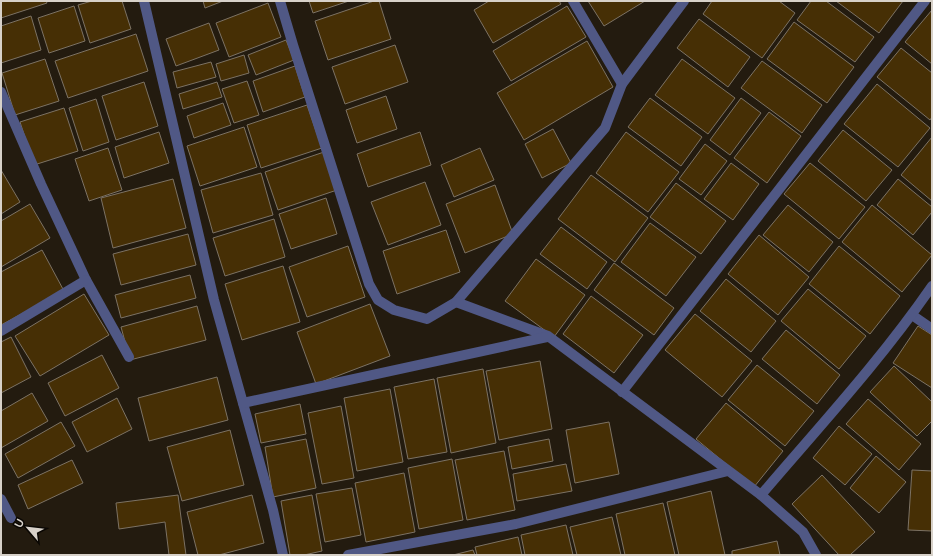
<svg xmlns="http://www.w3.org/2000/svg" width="933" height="556" font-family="Raleway,sans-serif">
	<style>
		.building { fill: #462f05; stroke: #7c7264 }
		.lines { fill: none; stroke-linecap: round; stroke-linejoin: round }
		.minor { stroke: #505885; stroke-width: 10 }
	</style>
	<rect width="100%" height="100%" fill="#231b0f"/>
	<g class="building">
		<path d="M1,1h45l1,2 -46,15z"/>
		<path d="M92,1h30l9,28 -41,14 -12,-38z"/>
		<path d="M203,1h20l-18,7z"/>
		<path d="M309,1h40l-36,12z"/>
		<path d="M374,1h5l12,38 -63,21 -13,-39z"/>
		<path d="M489,1h70l2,3 -68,39 -19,-33z"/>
		<path d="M588,1h57l-41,25z"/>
		<path d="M712,1h67l16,12 -33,45 -59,-44z"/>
		<path d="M811,1h15l48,36 -19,25 -58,-42z"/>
		<path d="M836,1h67l-24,32z"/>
		<path d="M268,3l13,34 -52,20 -13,-34z"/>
		<path d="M74,6l11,35 -36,12 -11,-35z"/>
		<path d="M567,6l19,31 -75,44 -18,-30z"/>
		<path d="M932,10v54l-27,-22z"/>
		<path d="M31,16l10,34 -40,13v-37z"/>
		<path d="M699,19l51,38 -22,30 -51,-39z"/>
		<path d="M794,22l60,45 -27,36 -60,-44z"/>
		<path d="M209,23l10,27 -43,16 -10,-27z"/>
		<path d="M136,34l12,37 -80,27 -13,-37z"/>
		<path d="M286,40l8,20 -38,15 -8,-20z"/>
		<path d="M587,41l26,46 -89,53 -27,-47z"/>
		<path d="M395,45l13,37 -63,22 -13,-37z"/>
		<path d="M901,48l31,25v44l-2,3 -53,-43z"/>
		<path d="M244,55l5,18 -28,8 -5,-17z"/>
		<path d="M45,59l14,42 -44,14 -13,-42z"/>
		<path d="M682,59l53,39 -27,36 -53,-39z"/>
		<path d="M762,61l60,44 -20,28 -61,-45z"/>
		<path d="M211,62l5,15 -39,11 -4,-16z"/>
		<path d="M295,66l10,31 -42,15 -10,-31z"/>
		<path d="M247,81l12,34 -25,8 -12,-34z"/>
		<path d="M144,82l14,44 -42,14 -14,-44z"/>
		<path d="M217,82l5,15 -39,12 -4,-15z"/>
		<path d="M877,84l53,44 -32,39 -54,-43z"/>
		<path d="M386,96l11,33 -40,14 -11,-33z"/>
		<path d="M650,98l52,39 -21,29 -53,-39z"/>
		<path d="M741,98l20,15 -31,42 -20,-15z"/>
		<path d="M96,99l13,43 -26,9 -14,-43z"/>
		<path d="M223,103l8,22 -37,13 -7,-22z"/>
		<path d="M307,105l15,43 -61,20 -14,-43z"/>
		<path d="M64,108l14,43 -44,14 -14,-43z"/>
		<path d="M769,112l32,24 -34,47 -33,-25z"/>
		<path d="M244,127l13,40 -57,19 -13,-40z"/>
		<path d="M553,129l18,34 -29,15 -17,-34z"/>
		<path d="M843,130l49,40 -26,31 -48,-40z"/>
		<path d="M159,132l10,31 -45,15 -9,-31z"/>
		<path d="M420,132l11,33 -63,22 -11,-33z"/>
		<path d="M626,132l53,40 -31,40 -52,-39z"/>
		<path d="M932,137v64l-31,-26z"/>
		<path d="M705,144l22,17 -26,34 -22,-16z"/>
		<path d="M108,148l14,42 -33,11 -14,-42z"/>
		<path d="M480,148l14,32 -40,17 -13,-32z"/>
		<path d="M324,152l13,38 -59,20 -13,-38z"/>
		<path d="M731,163l28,21 -26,36 -29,-21z"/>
		<path d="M810,163l55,44 -26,32 -55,-45z"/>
		<path d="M1,170l19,32 -19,12z"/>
		<path d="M261,173l12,42 -60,18 -12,-43z"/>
		<path d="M591,175l57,43 -33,44 -57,-43z"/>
		<path d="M173,179l13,49 -73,20 -12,-50z"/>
		<path d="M898,179l34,28v5l-19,23 -36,-30z"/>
		<path d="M425,182l16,43 -53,20 -17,-43z"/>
		<path d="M676,183l50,38 -25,33 -51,-37z"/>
		<path d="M495,185l18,49 -48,19 -19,-49z"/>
		<path d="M326,198l11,36 -46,15 -12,-35z"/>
		<path d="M30,204l20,34 -49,29v-46z"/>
		<path d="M788,205l45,37 -24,30 -46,-37z"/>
		<path d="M872,205l60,50 -30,37 -60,-50z"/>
		<path d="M274,219l11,38 -60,19 -12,-38z"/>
		<path d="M650,223l46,34 -30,39 -45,-34z"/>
		<path d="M561,227l46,35 -20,27 -47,-35z"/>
		<path d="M446,230l14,42 -63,22 -14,-43z"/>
		<path d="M188,234l8,31 -75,20 -8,-31z"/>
		<path d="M759,235l50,42 -31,38 -50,-41z"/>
		<path d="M348,246l17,51 -58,20 -18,-50z"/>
		<path d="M839,246l61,50 -30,38 -61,-50z"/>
		<path d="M42,250l22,41 -63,34v-53z"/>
		<path d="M536,259l49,36 -31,42 -49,-36z"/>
		<path d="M614,263l60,45 -20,27 -60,-45z"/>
		<path d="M283,266l17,56 -58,18 -17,-56z"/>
		<path d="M190,275l6,23 -75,20 -6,-23z"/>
		<path d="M726,279l50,42 -25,31 -51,-41z"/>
		<path d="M808,289l58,47 -27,33 -58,-48z"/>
		<path d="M84,294l25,41 -69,41 -25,-40z"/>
		<path d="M591,296l52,39 -29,38 -51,-39z"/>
		<path d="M370,304l20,52 -74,28 -19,-52z"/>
		<path d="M197,306l9,34 -76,20 -9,-33z"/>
		<path d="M695,314l57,47 -30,36 -57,-47z"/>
		<path d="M918,326l14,9v53l-39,-25z"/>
		<path d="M786,330l54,45 -23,29 -55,-45z"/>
		<path d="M11,337l20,40 -30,16v-51z"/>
		<path d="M102,355l17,33 -54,28 -17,-33z"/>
		<path d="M540,361l12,68 -53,11 -13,-69z"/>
		<path d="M757,365l57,46 -29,35 -57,-46z"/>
		<path d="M894,366l38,36v19l-15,15 -47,-44z"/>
		<path d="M483,369l13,74 -45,10 -14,-75z"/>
		<path d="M217,377l11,43 -79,21 -11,-43z"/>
		<path d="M434,379l13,73 -39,7 -14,-72z"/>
		<path d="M390,389l13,73 -46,9 -13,-73z"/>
		<path d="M32,393l16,28 -47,27v-37z"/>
		<path d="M117,398l15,31 -45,23 -15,-30z"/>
		<path d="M868,399l53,45 -22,26 -53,-46z"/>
		<path d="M726,403l57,48 -29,36 -58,-48z"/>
		<path d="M300,404l6,30 -45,9 -6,-29z"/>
		<path d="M341,406l13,72 -32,6 -14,-71z"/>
		<path d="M61,422l14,24 -57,32 -13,-24z"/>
		<path d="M609,422l10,52 -44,9 -9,-53z"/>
		<path d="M839,426l33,28 -27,31 -32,-27z"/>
		<path d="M230,430l14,55 -62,16 -15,-54z"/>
		<path d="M306,439l10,49 -43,9 -8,-50z"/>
		<path d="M549,439l4,22 -41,8 -4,-22z"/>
		<path d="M504,451l11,59 -48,10 -12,-60z"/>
		<path d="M876,456l30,26 -27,31 -29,-25z"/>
		<path d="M452,459l11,61 -44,9 -11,-61z"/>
		<path d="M72,460l11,23 -55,26 -10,-24z"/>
		<path d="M566,464l6,27 -55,10 -4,-27z"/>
		<path d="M912,470l20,1v60l-24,-1z"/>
		<path d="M404,473l11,59 -49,10 -11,-59z"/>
		<path d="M822,475l53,57 -25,23h-11l-47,-51z"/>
		<path d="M352,488l9,47 -36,7 -9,-48z"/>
		<path d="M711,491l14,64h-46l-12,-53z"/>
		<path d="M178,495l8,60h-17l-4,-33 -46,7 -3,-26z"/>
		<path d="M252,495l12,48 -45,12h-21l-11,-43z"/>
		<path d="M312,495l10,56 -18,4h-14l-9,-54z"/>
		<path d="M663,503l12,52h-50l-9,-41z"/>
		<path d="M612,517l9,38h-44l-7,-28z"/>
		<path d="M566,525l7,30h-48l-4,-20z"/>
		<path d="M518,537l4,18h-45l-2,-8z"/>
		<path d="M777,541l3,14h-48v-4z"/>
		<path d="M473,550l2,5h-22z"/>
	</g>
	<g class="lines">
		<g class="minor">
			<path d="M144,1l70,299 59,210 10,45"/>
			<path d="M280,1l13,44 76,239 9,16 16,10 33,9 29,-17 149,-174 17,-44 62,-83"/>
			<path d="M573,1l49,83"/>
			<path d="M1,92l40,92 45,96 43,77"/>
			<path d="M456,302l92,34 213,159 42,37 13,23"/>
			<path d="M912,315l20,14"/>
			<path d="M1,331l85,-51"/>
			<path d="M622,392l303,-391"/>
			<path d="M243,403l304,-66"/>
			<path d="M761,495c58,-68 120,-135 171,-209"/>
			<path d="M1,499l10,19"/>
			<path d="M348,555l168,-31 212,-53"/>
		</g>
	</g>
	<rect width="933" height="556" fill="none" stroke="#d7d1c9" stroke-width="4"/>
	<g transform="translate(28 528) rotate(298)" stroke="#0a0703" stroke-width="3" paint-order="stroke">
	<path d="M0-3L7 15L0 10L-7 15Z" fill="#d7d1c9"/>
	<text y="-6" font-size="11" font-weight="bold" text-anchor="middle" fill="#d7d1c9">U</text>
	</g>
</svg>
